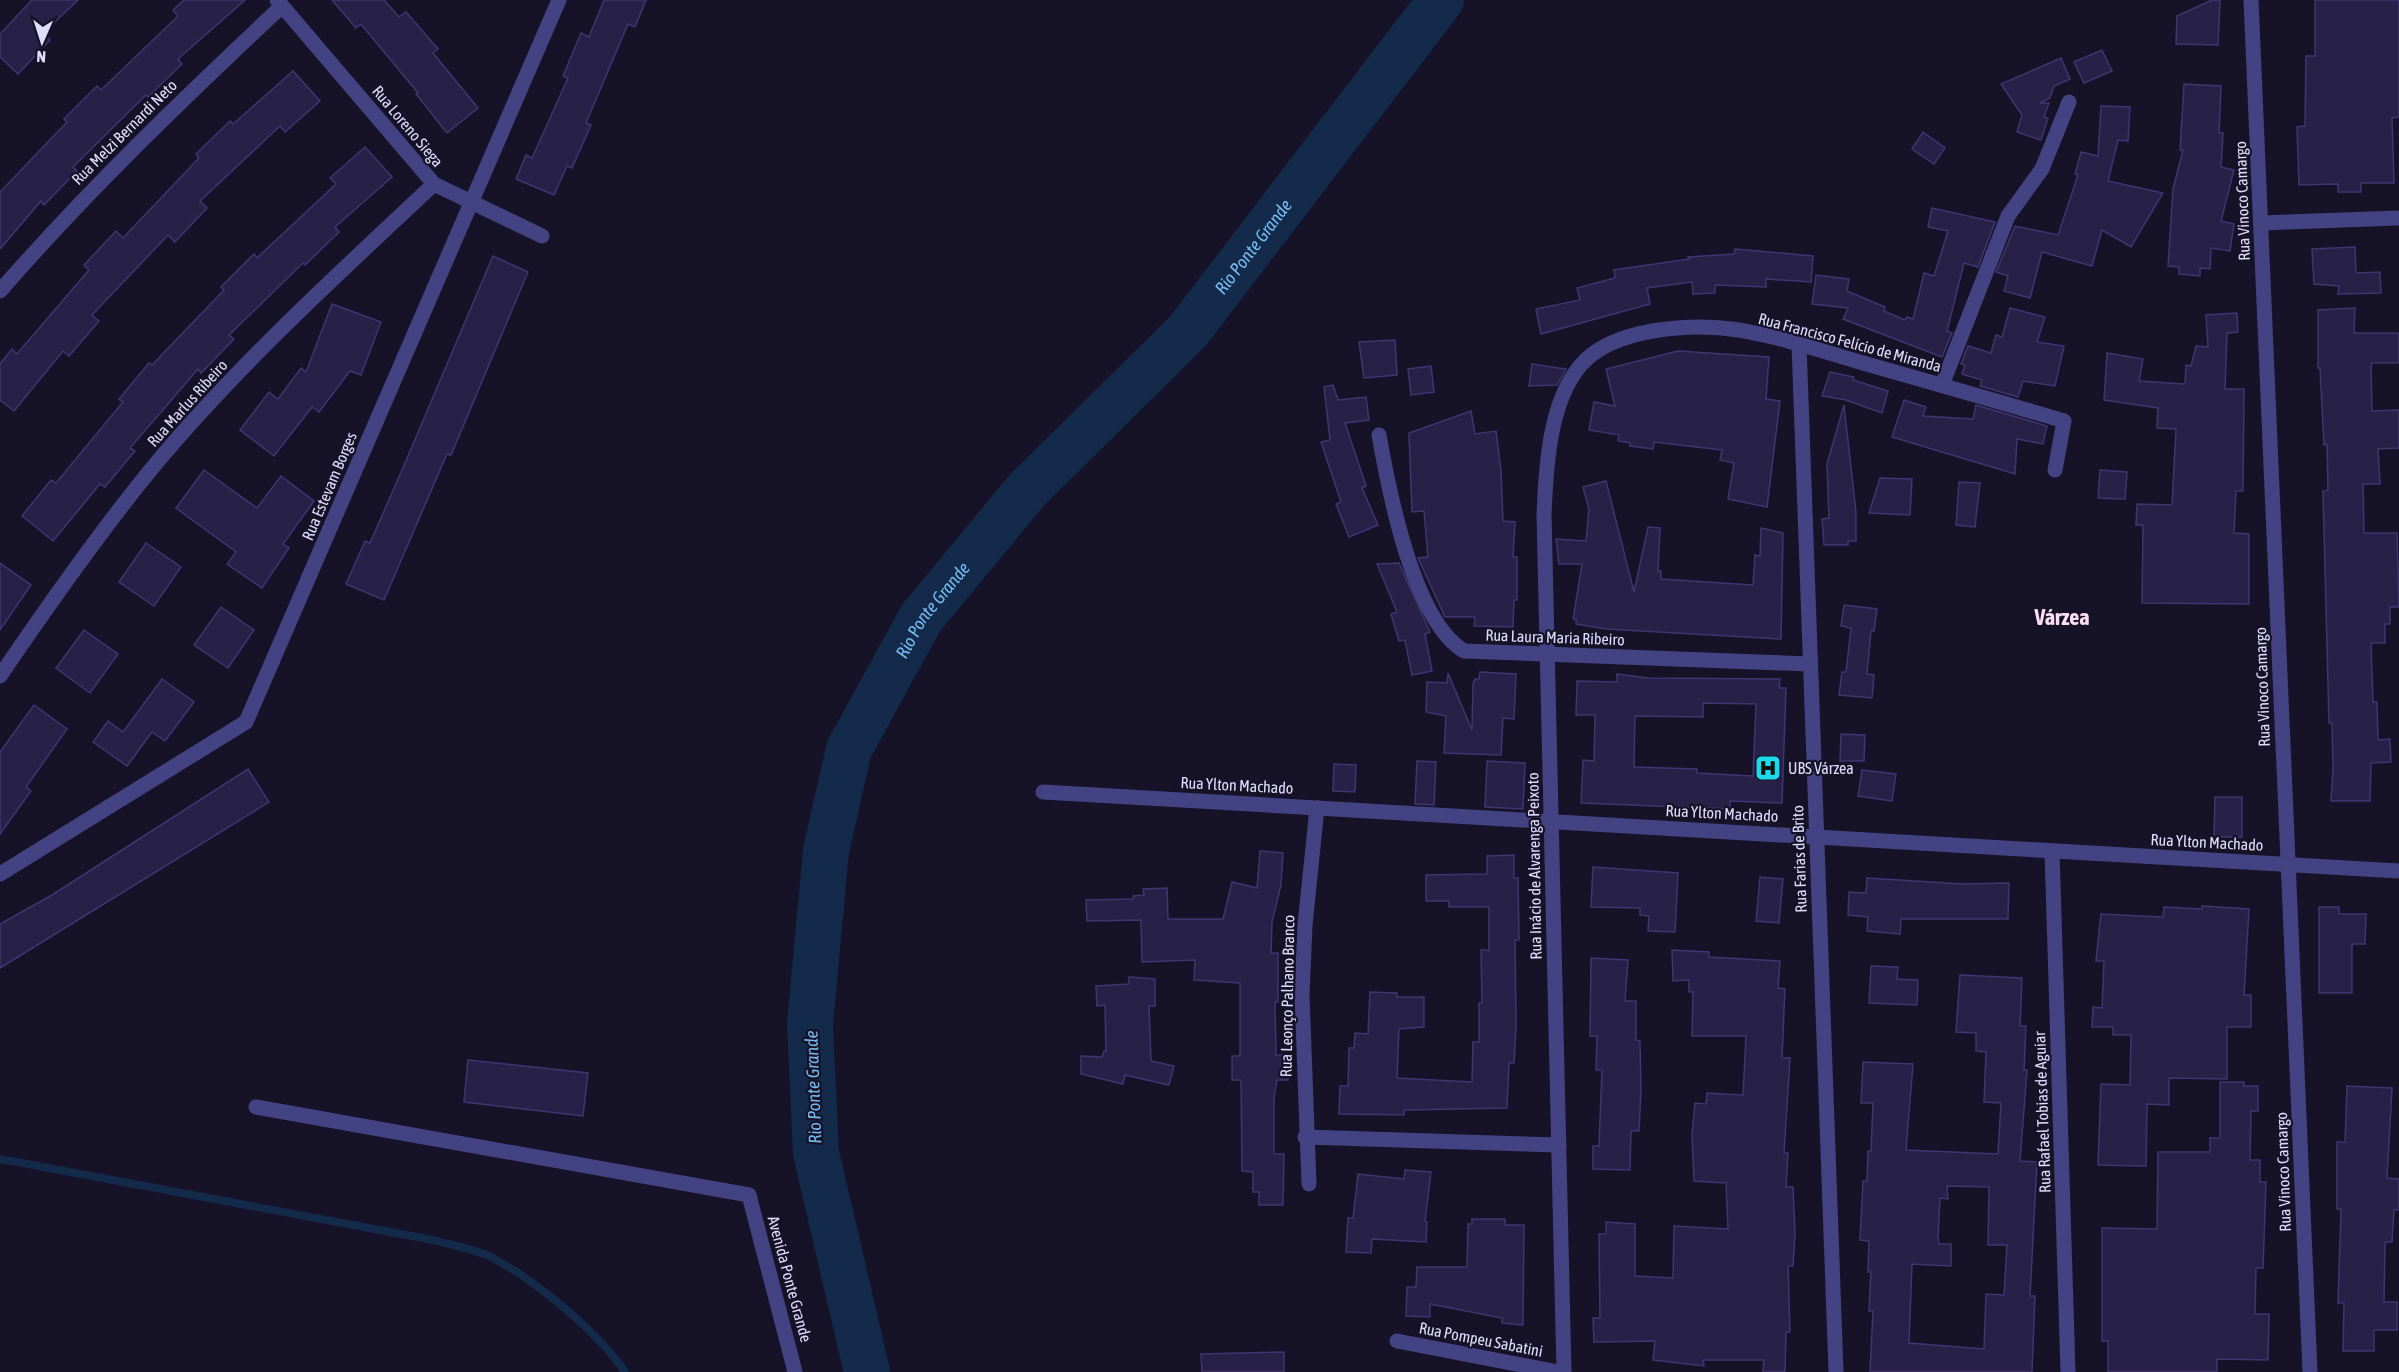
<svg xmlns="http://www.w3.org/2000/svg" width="2399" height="1372" font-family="'Asap Condensed',sans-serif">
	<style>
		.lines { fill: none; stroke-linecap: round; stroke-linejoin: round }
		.stream { stroke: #142a4b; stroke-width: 8 }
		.river { stroke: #142a4b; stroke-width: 46 }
		.building { fill: #282147; stroke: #3f3571; stroke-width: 1.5; fill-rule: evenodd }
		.minor { stroke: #434383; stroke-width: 15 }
		.labels { text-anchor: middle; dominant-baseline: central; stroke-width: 4.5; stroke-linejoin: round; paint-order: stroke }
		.street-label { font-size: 16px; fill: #e0ddfc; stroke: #161328 }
		.poi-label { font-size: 16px; fill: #e0ddfc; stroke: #161328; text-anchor: start }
		.water-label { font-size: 18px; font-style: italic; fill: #75bbf2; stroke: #161328 }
		.district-label { font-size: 22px; font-weight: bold; fill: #fcdff2; stroke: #161328 }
	</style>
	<rect width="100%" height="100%" fill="#161328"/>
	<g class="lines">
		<path class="stream" d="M0,1159l433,81c18,5 41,9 58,17 44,23 106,74 134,115"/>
		<path class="river" id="s1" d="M867,1372l-51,-219 -6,-129 16,-173 23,-102 72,-131 106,-128 161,-159 253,-331"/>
	</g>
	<g class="building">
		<path d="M32,0h46l-35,33 7,7 -32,34 -18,-17v-23z"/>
		<path d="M184,0h61l-67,59 4,5 -34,33 -2,-2 -73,72 4,4 -33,34 -3,-4 -41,48v-57l67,-70 -3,-3 33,-33 4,4 77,-74 -5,-6z"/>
		<path d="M332,0h52l15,17 7,-5 32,37 -5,4 45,55 -31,25 -31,-39 2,-1 -57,-69 -5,4z"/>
		<path d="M604,0h42l-11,27 -7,-3 -42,99 5,2 -19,43 -5,-2 -13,29 -38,-16 10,-24 6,3 36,-80 -5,-2 18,-43 8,4z"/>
		<path d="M2212,0h8l-2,45 -42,-1 1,-28z"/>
		<path d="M2315,0h84v117l-7,1 2,65h-33v9h-23v-8l-39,1 -2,-58 8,-1 1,-70h9z"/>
		<path d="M2102,50l10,21 -28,12 -10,-21z"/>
		<path d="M2061,58l9,21 -16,7 -4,12 -10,5h9l-5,14 4,1 -7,22 -24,-8 5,-17 -21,-31z"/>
		<path d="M293,71l27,30 -35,31 -5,-6 -80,75 7,7 -32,34 -7,-7 -76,80 7,6 -30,35 -6,-5 -49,60 -14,-11v-36l12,-15 5,5 72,-84 -5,-5 32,-34 7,7 76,-80 -3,-4 34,-33 3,3z"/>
		<path d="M2184,84l37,2 -2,47h4l-2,34 13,3 -13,51 13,3 -4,27 -19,-3 -1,21 -10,-1v8l-21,-2v-7l-11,-1 5,-77 10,-39h-3z"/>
		<path d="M2101,106l29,1 -2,34 -10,-1 -10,41 55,12 -32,54 -29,-17 -10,36 -50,-14 -12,46 -26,-7 4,-15 -12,-4 19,-46 43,9 20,-60 -3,-1 6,-22 17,4z"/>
		<path d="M1923,132l22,16 -11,16 -22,-15z"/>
		<path d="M365,147l27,30 -57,50 4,5 -34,33 -2,-2 -74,72 5,4 -33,34 -3,-4 -68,79 5,3 -30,36 -5,-3 -47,57 -31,-25 29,-36 5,3 67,-81 -4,-3 30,-36 3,2 72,-75 -3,-3 33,-33 3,4 79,-74 -6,-6z"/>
		<path d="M1932,208l63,14 -17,45 -14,-4 -17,68 5,2 -10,24 -99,-38 5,-11 -36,-4 4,-29 33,4 -2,12 38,16 -1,4 21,9 2,-3 6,2 11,-46 10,3 14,-45 -20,-4z"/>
		<path d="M2355,247l1,26 24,-1 1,21 -43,1 1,-8 -25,-2 -2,-35z"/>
		<path d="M1735,249l78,7 -2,26 -45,-3v8l-51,-2v8l-22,1 -1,-12 -45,6 3,16 -109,30 -5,-25 44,-9 -3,-12 38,-10 -1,-8 75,-11 -1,-2 46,-3z"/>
		<path d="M493,256l35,16 -77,183 -4,-1 -63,146 -38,-16 19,-43 5,2 32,-73z"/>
		<path d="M332,304l49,18 -20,53 -11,-4 -31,41 -7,-5 -38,49 -34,-26 29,-38 9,7 23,-31 5,4z"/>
		<path d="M2010,308l35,9 -8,25 27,4 -9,40 -32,-5 -5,16 -38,-11 2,-6 -20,-6 3,-9 -4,-1 7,-18 23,7 5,-18 6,2z"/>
		<path d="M2355,308l-1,25h45v30h-27l-1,5 1,43 27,-1v38l-21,1 2,35h-17l1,49h33l2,74h-9v17h-5v19h-14l2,59h4l1,38 12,-1 1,23 -20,1 -1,38h-39l2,-34 -1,-44h-3l-6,-232 5,-1 -1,-46 -3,1 -4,-77h-2v-58z"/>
		<path d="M2237,313l1,19 -11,1 -2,56h19l-1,102h-7l-2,42 15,1v70l-107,-1 1,-78h-7l1,-21 35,1 4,-76 -19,-1 1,-20 -54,-8 3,-47 36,6 -4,22 46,3 1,-19 5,1 5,-20 12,1 -2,-32z"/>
		<path d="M1395,340l2,35 -33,3 -5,-36z"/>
		<path d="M1678,351l91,6 -3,42 14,2 -13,106 -39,-8 6,-36 -14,-3 2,-10 -68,-8 -1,7 -23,-3v-3l-12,-2 1,-6 -30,-5 5,-28 21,4 -9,-37z"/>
		<path d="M1532,364l34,5 -9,16 -28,1z"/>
		<path d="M1431,366l3,26 -23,3 -3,-26z"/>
		<path d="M1830,372l24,5 -1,3 35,11 -6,22 -36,-13 -24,-4z"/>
		<path d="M1333,385l5,15 28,-3 3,23 -24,3 21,63 -4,2 16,37 -29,12 -13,-33 5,-2 -20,-60 9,-2 -6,-53z"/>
		<path d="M1904,400l22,7 -3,9 50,3 3,-14 71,21 -4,18 -26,-5 -2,35 -123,-37z"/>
		<path d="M1844,405l12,107v29h-8v4h-24l-2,-26 7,-1 -2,-54z"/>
		<path d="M1471,411l4,23 21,-3 5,40 2,50 12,1 -2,35h4v43h-3l-1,27 -39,-1 1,-9h-30l-27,-59 10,-1 -4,-46 -12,1 -3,-79z"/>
		<path d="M204,470l53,38 24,-32 33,25 -31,43 6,4 -27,40 -35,-24 9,-12 -60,-44z"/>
		<path d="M2100,470l27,2 -2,27 -27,-1z"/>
		<path d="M1880,478l32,1 -2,36 -41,-2z"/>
		<path d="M1606,481l28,111 14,-65 12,1 -2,43h3v8l92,6 2,-30 5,1 1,-28 22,5 -2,106 -175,-10 -30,-5v-5h-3l9,-55h-23l-3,-25 30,2 3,-32 -6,-22z"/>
		<path d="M1959,482l21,1 -5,44 -19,-2z"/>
		<path d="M146,543l35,24 -27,39 -35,-24z"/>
		<path d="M0,563l31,22 -31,45z"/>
		<path d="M1399,563l31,69 -5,2 7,37 -20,4 -7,-35 -6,1 -8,-27 6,-2 -20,-48z"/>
		<path d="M1844,605l33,4 -3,22h-3l-4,43 7,1 -2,23 -33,-3 3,-23h4l5,-44 -10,-2z"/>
		<path d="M221,607l33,23 -26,38 -34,-23z"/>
		<path d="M84,630l34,24 -28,39 -34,-25z"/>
		<path d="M1480,672l36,2 -2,45 -11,-1 -2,37 -57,-2 2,-37 -20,-4 1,-30 20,1 1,-10 24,57 1,-46 2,-5h4z"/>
		<path d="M1617,674l32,4 131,1 -1,9h7l-4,115 -52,-2v8l-149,-6 2,-43 11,1 1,-46h-19l1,-34 40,1zM1703,703l53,1 -3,72 -56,-3v-4l-63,-2 1,-51 68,1z"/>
		<path d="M162,679l32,23 -29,39 -13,-9 -25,34 -34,-24 15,-21 15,11z"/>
		<path d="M34,705l33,24 -41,58 5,4 -31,43v-82z"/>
		<path d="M1841,734l24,1 -1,26h-24z"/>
		<path d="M1417,761l19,1 -2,43 -19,-1z"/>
		<path d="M1487,761l38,2 -2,46 -38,-2z"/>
		<path d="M1334,764l22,1 -1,27 -22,-1z"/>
		<path d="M248,769l21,33 -269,166v-44l52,-29z"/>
		<path d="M1862,770l34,4 -4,27 -34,-5z"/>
		<path d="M2215,797h27v40h-28z"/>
		<path d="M1260,851l23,2 -2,32 -9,37 -1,31h7v49h-3l1,53h12v25h-11l-3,17v57h10l-1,51h-24v-13h-6v-20l-11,-1 -1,-91h-9v-24h8v-73l-46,-3 1,-20 -53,2 -1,-42 -54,1 -1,-21 47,-1v-3l11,-1 -1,-6 24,-1 1,31h55l9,-37 25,6z"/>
		<path d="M1514,855v23h4l1,62h-4l1,86 -2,37h-5l-2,45 -103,2v5l-65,-1 1,-28h8l1,-38h5l1,-15 13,1 2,-42 27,1v4h27v30l-25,2 -2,49 75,4 1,-40h6v-39h3l-1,-53h8v-43h-40v-6h-23v-26l61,-1v-18z"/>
		<path d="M1593,867l85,6 -3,59 -27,-1 1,-15 -9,-1v-7l-49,-1z"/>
		<path d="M1760,877l23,2 -4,44 -23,-2z"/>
		<path d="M1867,878l96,6 46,-1 -1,36h-107l-1,15 -33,-3 1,-14 -20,-2 1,-23 17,1z"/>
		<path d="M2202,906l47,3 -5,86h7v32h-24v52l-58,-1v27l-22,-1 -1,62 -48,-1 3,-81 29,1 1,-50h-18v-8h-21l1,-20 9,1 2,-47h-8l5,-47 62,3 1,-10 38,2z"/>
		<path d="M2319,907h20v7h27l-1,30h-13v49h-33z"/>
		<path d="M1672,950l37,2v5l71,4 -2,27 7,1 -3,69h8l-6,95h4l-2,34h7l2,47 -2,32h-5l2,66h-4l-1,40h-22l1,-12h-61l1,6 -51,-6 2,-19 -61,1 -1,-24h7l-1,-84h7v-12l29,2v52l38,2 1,-52 54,3 -2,-46 -32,-2 -2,-46 3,-32 11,1 1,-11 36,2 3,-59h-54l1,-44h-4v-12l-16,1z"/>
		<path d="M1591,958l37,2 -3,41h11v39l4,1 1,49 -2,41h-8l-1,39 -37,-1v-23h6l3,-76h-6l1,-34h-7z"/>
		<path d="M1871,966l27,1 -1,12 21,1 -1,25 -48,-2z"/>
		<path d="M1960,975l62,3 -2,48h6l-2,44h3l-7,91 17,1 -7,134h5l-3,76h-162l3,-61h-4l2,-39h-3l1,-31 -9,-1 3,-59h4l1,-30h3l2,-48h-12l2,-41 50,2 -7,86 92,4 3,-51 -17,-1 2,-50 -10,-1v-18l-20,-1zM1947,1186l42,1 -1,58h19l-3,50 -18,-1 -2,55 -75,-6 3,-79 39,2v-22h-12l-1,-7 2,-39 8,1z"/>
		<path d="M1129,977l26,2v27h-6l2,55 23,5 -5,19 -44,-10 -2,9 -42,-10v-18l21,1 2,-6h2l-1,-46 -8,1 -1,-20 33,-2z"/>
		<path d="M468,1060l120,13 -5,43 -119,-14z"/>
		<path d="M2220,1082h24v4h14v25h-7l-1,49h10v22h6l-3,86h-7l-1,46h14l-1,46 -51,-1v13h-109v-31h-6v-113l55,1 1,-77h52v-14h10z"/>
		<path d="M2347,1086l45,2 -5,90 12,1v31h-5l-2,32h-7l-1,60h13v28h-23v21h-31l1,-48h-6l3,-94h-4v-67h8z"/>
		<path d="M1405,1170l26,2 -6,49 2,1 -1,20 -54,-3 -1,14 -25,-1 2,-34h5l5,-44 46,5z"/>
		<path d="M1472,1219h33v6h19l-1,100 -21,-2v-5l-72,-14v13l-24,-1 1,-29h9l1,-20h50l1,-43h4z"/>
		<path d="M1284,1352v20h-82l-1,-18z"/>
	</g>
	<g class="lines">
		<g class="minor">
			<path d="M277,0l157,184 108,52"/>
			<path d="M2251,0l59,1372"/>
			<path d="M2261,223l138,-5"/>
			<path d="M0,291c89,-102 184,-193 282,-285"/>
			<path d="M1799,344l37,1028"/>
			<path d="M1942,385l66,-169 34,-47 27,-67"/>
			<path d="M1379,435c10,57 34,185 85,216l346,13"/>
			<path d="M0,676c49,-72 98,-142 153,-209 85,-102 184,-192 281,-283"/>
			<path d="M1043,792l1356,79"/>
			<path d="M2052,851l16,521"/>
			<path d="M0,874l246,-152 313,-722"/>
			<path d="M256,1107l493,88 46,177"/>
			<path d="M1305,1137l254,8"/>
			<path d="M1309,1184l-7,-190 3,-69 12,-117"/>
			<path d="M1397,1341l161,31"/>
			<path d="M1564,1372l-20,-858c2,-46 5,-111 36,-148 32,-39 113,-43 159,-36 42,7 83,21 124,33 67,19 134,38 201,58l-9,49"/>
		</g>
	</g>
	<defs>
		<g id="hospital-square" transform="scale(1.35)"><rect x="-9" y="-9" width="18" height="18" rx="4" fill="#1cdae9" stroke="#161328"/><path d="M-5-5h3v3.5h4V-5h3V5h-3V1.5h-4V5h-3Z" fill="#111"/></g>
	</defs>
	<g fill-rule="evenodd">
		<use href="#hospital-square" x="1768" y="768"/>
	</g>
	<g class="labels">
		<g class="street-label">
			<text transform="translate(408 126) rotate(50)">Rua Loreno Siega</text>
			<text transform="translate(124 132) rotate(-45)">Rua Melzi Bernardi Neto</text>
			<text transform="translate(2242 201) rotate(-92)">Rua Vinoco Camargo</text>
			<text transform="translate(1850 342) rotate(15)">Rua Francisco Felício de Miranda</text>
			<text transform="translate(187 403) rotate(-48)">Rua Marlus Ribeiro</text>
			<text transform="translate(329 486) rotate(-67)">Rua Estevam Borges</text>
			<text transform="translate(1555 637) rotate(2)">Rua Laura Maria Ribeiro</text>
			<text transform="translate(2262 687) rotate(-92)">Rua Vinoco Camargo</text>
			<text transform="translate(1237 785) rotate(3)">Rua Ylton Machado</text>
			<text transform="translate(1722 813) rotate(3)">Rua Ylton Machado</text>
			<text transform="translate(2207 842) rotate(3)">Rua Ylton Machado</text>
			<text transform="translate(1799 859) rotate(-92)">Rua Farias de Brito</text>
			<text transform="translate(1534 866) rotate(-91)">Rua Inácio de Alvarenga Peixoto</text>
			<text transform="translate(1287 996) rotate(-89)">Rua Leonço Palhano Branco</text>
			<text transform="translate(2042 1112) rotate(-92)">Rua Rafael Tobias de Aguiar</text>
			<text transform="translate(2283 1172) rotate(-92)">Rua Vinoco Camargo</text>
			<text transform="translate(790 1279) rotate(75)">Avenida Ponte Grande</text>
			<text transform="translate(1481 1339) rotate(11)">Rua Pompeu Sabatini</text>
		</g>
		<g class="poi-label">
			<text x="1788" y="768">UBS Várzea</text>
		</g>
		<g class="water-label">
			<text stroke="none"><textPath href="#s1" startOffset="1281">Rio Ponte Grande</textPath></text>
			<text stroke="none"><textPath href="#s1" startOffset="795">Rio Ponte Grande</textPath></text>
			<text transform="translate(813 1087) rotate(-92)">Rio Ponte Grande</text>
		</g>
		<g class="district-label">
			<text x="2062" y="617">Várzea</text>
		</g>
	</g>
	<g transform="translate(42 42) rotate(183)" stroke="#161328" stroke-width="4.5" paint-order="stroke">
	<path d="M0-4.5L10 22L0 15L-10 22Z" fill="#e0ddfc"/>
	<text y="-9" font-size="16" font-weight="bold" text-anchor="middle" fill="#e0ddfc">N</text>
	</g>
</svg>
